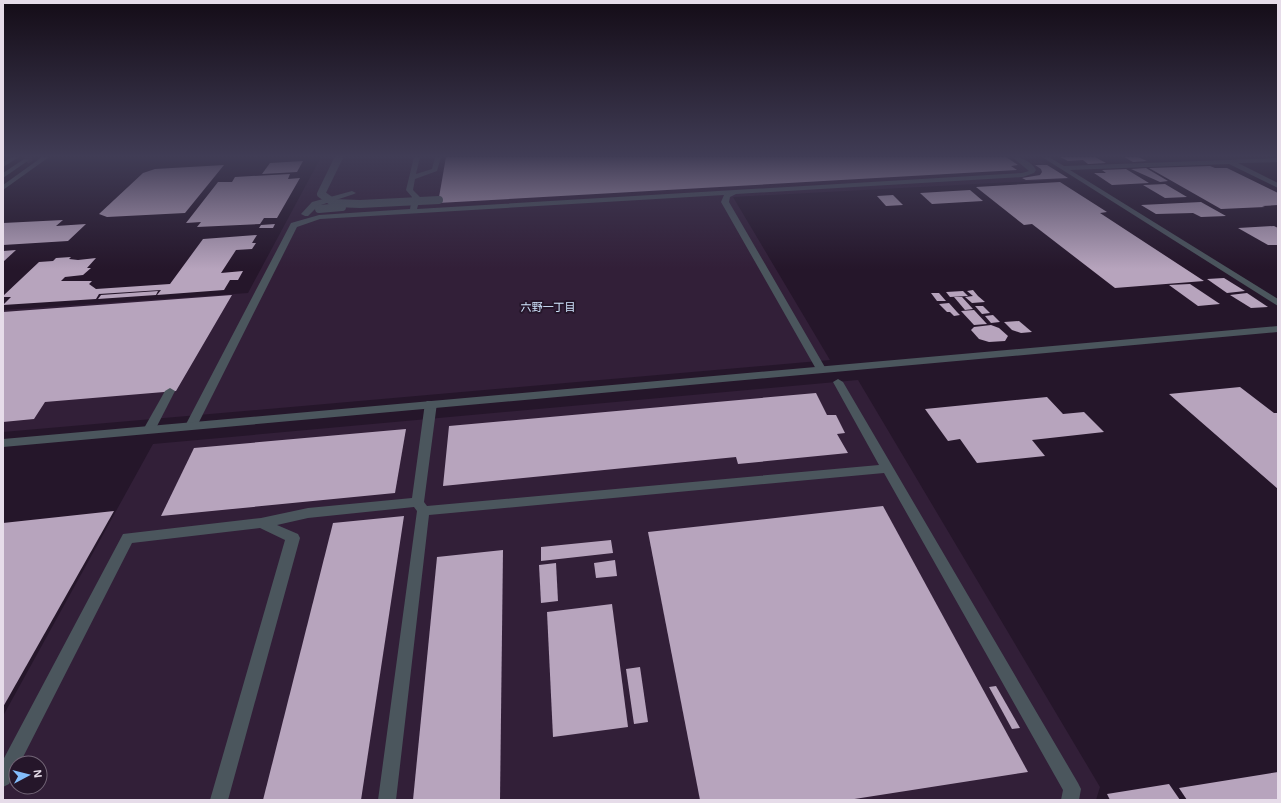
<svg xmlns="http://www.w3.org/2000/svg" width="1281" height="803" font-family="Helvetica,'Noto Sans JP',sans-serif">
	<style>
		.built { fill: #321f38; fill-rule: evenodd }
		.building { fill: #b7a4bd }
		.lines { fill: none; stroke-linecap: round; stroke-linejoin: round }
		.tertiary-tunnel { stroke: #423447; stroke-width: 8; stroke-dasharray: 8 3.5; stroke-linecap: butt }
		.service { fill: #4b565d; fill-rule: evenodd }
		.minor { fill: #4b565d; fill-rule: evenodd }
		.tertiary { fill: #4b565d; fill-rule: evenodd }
		.service-bridge { stroke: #4b565d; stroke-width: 8 }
		.labels { text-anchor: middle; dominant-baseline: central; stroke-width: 4; stroke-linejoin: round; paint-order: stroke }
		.neighbourhood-label { font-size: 11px; fill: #d1e6fe; stroke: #25162a }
	</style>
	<rect width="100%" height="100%" fill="#25162a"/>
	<g class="built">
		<path d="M321,157h714l35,22 -337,18 97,163 -827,72v-122l245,-17z"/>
		<path d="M858,380l242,407 -4,13h-1093v-84l150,-272zM16,763h24v24h-24z"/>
	</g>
	<g class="building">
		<path d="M446,157h560l12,8 -7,1 6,4 -579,33z"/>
		<path d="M1060,157h35l11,6 -18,1 -5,-4 -15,1z"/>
		<path d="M1124,157h14l9,4 -14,1z"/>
		<path d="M303,161l-6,11 -35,2 8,-11z"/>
		<path d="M224,165l-39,48 -78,4 -8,-3 44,-41 12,-4z"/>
		<path d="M1035,165h12l21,13 -42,2 -4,-2 18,-3 2,-3 -1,-3z"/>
		<path d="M1210,166l5,2h12l51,25v12l-16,1 3,1 -44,2 -72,-41z"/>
		<path d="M1146,168l22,13 -8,1 -29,-13z"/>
		<path d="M1126,169l23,14 -37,2 -18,-12h12l-4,-3z"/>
		<path d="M290,174l-2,5 12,-1 -23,40h-13l-4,6 -63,3 4,-5 -15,1 32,-41h14l3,-5z"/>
		<path d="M1060,182l47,30 -7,1 104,68 -89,7 -83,-64 -8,1 -48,-38z"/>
		<path d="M1165,184l22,13 -22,1 -22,-13z"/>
		<path d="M970,190l13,11 -51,3 -12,-11z"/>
		<path d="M893,195l10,10 -17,1 -9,-10z"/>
		<path d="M1201,202l25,14 -25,1 -8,-4 -37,1 -15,-9z"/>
		<path d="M63,220l-7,6 30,-2 -18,17 -65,4v-22z"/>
		<path d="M275,224l-2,4h-14l2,-3z"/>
		<path d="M1274,226l4,2v17h-10l-30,-17z"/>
		<path d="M257,235l-5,8h4l-4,6 -16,1 -15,23 22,-2 -5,9h-8l-6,10 -67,5 4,-5 -62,4 -3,5 -93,6 8,-8h-8v-1l36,-34 14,-1 3,-3 15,-1 -2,2 9,1 18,-2 -9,10h4l-8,7 -18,2 -4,4h31l-3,3 7,5 74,-5 33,-45z"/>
		<path d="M16,250l-13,12v-11z"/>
		<path d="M1224,278l21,13 -18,2 -20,-14z"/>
		<path d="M1190,284l30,20 -22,2 -29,-21z"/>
		<path d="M973,290l5,6 7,6 -13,1 -7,-6 8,-1 -6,-5z"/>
		<path d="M158,291l-2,4 -58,4 3,-4z"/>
		<path d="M963,291l5,5 -18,1 -4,-5z"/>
		<path d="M931,293h8l7,8h-9z"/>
		<path d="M1247,293l21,14 -17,1 -21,-13z"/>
		<path d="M232,295l-56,96 -131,11 -11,17 -31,3v-110z"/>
		<path d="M954,297h8l11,12 -8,1z"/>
		<path d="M949,303l8,9 3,3 -6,1 -4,-4h-3l-8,-8z"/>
		<path d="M975,306h8l7,7 -8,1z"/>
		<path d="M974,310l13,14 -13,1 -13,-14z"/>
		<path d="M993,315l7,7 -9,1 -6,-7z"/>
		<path d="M1019,321l13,11 -11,1 -9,-3 -8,-8z"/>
		<path d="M991,325l8,3 9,8 -3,5 -16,1 -10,-3 -8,-9 3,-3z"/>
		<path d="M1240,387l34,26h4v76l-109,-95z"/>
		<path d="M816,393l11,22h9l9,18 -8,1 11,19 -110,11 -2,-7 -293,29 6,-60z"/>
		<path d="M1047,397l16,17 21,-2 20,20 -72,8 13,16 -68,7 -17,-24 -12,2 -23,-32z"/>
		<path d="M406,429l-11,64 -234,23 33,-68z"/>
		<path d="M883,506l145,266 -180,28h-148l-52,-268z"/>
		<path d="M114,511l-111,196v-184z"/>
		<path d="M404,516l-43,284h-98l70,-277z"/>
		<path d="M611,540l2,13 -72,8v-14z"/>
		<path d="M503,550l-3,250h-87l24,-243z"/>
		<path d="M615,560l2,16 -21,2 -2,-15z"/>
		<path d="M556,563l2,38 -17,2 -2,-38z"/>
		<path d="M612,604l16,123 -75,10 -6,-125z"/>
		<path d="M640,667l8,55 -14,2 -8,-55z"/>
		<path d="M996,686l24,42 -8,1 -23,-42z"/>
		<path d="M1278,772v28h-91l-8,-12z"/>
		<path d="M1169,784l11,16h-70l-3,-6z"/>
	</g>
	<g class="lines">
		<path class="tertiary-tunnel" d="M26,160l5,-3"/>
		<g class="service">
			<path d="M414,157h6l-4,17 16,-5 3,-12h6l-4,14 -22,8 -2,11 7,7 -3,12 605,-36 7,-2 -17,-14c9,0 20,5 24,13l-2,3 -11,4 -287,17 -6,3 -1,5 97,167 -5,3 -5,-3 -95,-167 3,-7 -404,24 -23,8 -100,199 -2,3h-8l-2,-3 106,-203 28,-8 91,-6 2,-12 -6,-7z"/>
			<path d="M352,191l4,2 -2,1 -36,12 -10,10h-3l-4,-2 11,-12z"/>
			<path d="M838,379l5,3 235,401 3,6 -2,11h-18l2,-10 -179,-317 -455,42 -33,285h-18l39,-289 -3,-4 -106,11 -31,7 21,9 2,4 -72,262h-18l75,-260 -25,-12 -128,15 -112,220h-4v8l-7,13 -6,3v-27l120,-226 138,-16 47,-10 104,-10 13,-95 2,-2h8l2,2 -13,99 3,4 452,-41 -46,-83z"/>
			<path d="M170,388l5,3 -20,39 -2,3h-8l-2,-3 22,-39z"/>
		</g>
		<g class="minor">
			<path d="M12,157h7l-16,10v-5z"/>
			<path d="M42,157h7l-46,33v-5z"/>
			<path d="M1042,157h7l15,9 214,-8v4l-40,1 40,20v5l-49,-24 -159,6 208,129v7z"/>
			<path d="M1278,326v6l-1275,115v-8z"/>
		</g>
		<path class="tertiary" d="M24,159l5,1 -26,18v-5z"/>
		<g class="service-bridge">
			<path d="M339,157l-18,37 13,9 26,1 79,-4"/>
			<path d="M319,209l23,-2"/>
		</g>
	</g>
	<linearGradient id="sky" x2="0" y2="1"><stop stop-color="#140c17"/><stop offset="0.58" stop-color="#403c55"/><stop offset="1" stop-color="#403c55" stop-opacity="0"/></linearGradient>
	<rect width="1281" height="269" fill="url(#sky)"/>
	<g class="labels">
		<g class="neighbourhood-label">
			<text x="548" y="307">六野一丁目</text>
		</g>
	</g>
	<rect width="1281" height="803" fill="none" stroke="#e6dce9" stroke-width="8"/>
	<g transform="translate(28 775) rotate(83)"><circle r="19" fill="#25162a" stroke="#726576"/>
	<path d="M0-3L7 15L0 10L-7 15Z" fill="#83bcfb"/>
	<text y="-6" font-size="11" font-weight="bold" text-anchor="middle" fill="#e6dce9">N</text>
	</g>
</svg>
